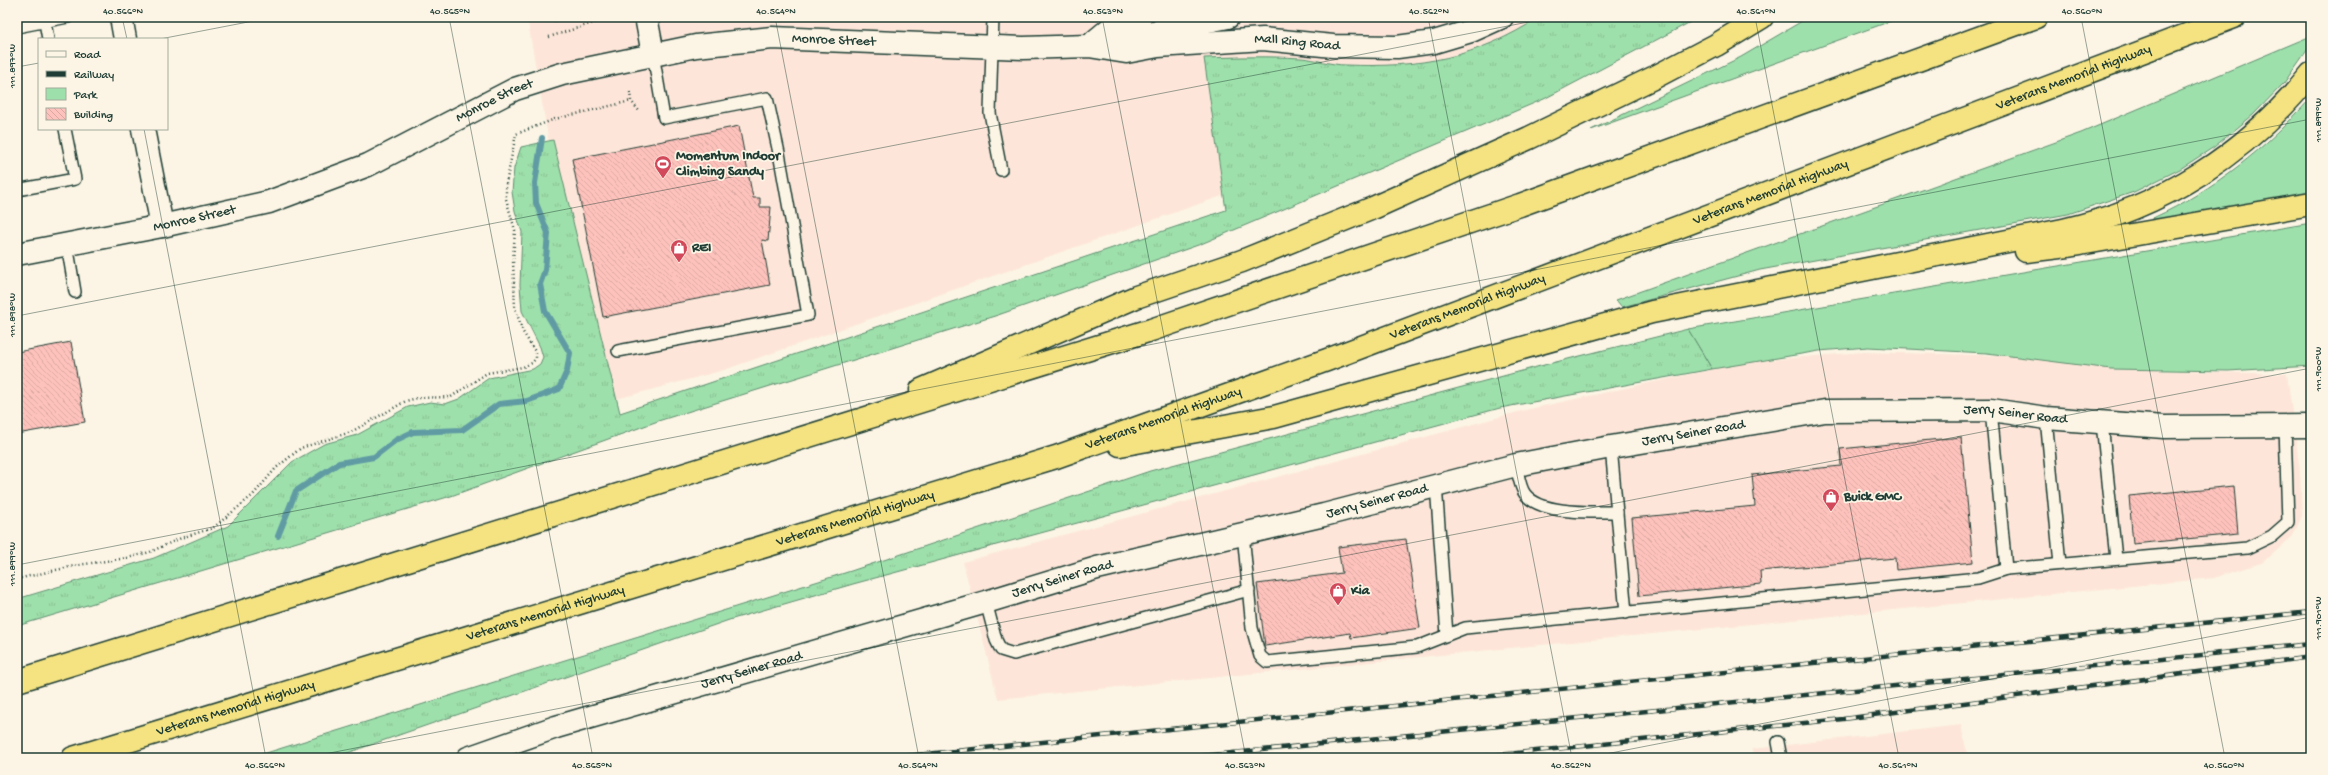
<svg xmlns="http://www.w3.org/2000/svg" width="2328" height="775" font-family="'Gochi Hand',sans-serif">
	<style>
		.built { fill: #fde6d9 }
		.grass { fill: url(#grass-tufts); stroke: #5e8e70 }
		.green { fill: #9ee0ab; stroke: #5e8e70 }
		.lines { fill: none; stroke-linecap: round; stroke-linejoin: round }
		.stream { stroke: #619ba4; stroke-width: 6 }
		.building { fill: url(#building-back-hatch); stroke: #1f3d34 }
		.service-casing { stroke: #1f3d34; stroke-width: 14 }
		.minor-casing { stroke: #1f3d34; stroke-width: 25 }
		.tertiary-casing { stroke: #1f3d34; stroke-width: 25 }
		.motorway-casing { stroke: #1f3d34; stroke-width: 25 }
		.path { stroke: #1f3d34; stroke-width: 2.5; stroke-dasharray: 1 3; stroke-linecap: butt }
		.service { stroke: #fcf5e5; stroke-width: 11 }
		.minor { stroke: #fcf5e5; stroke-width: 22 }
		.tertiary { stroke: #fcf5e5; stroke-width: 22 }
		.motorway { stroke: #f5e382; stroke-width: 22 }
		.rail-casing { stroke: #1f3d34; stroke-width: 4.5 }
		.rail { stroke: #fcf5e5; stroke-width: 3; stroke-dasharray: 9; stroke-linecap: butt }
		.ticks { fill: none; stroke: #1f3d34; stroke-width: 1; stroke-opacity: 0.45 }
		.labels { text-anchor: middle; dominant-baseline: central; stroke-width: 3.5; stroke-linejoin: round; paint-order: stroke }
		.street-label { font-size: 14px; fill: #1f3d34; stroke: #fcf5e5 }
		.poi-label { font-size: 14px; font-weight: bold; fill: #1f3d34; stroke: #fcf5e5; text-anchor: start }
		.neatline { fill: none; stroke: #1f3d34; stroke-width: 1.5 }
		.ticks-label { font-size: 10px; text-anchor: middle; fill: #1f3d34 }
	</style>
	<defs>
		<pattern id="grass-tufts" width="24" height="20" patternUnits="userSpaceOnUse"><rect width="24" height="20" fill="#9ee0ab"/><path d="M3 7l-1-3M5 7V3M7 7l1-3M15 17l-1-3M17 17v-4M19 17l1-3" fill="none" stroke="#88c194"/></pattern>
		<pattern id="building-back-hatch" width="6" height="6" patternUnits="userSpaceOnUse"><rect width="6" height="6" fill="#fec2bc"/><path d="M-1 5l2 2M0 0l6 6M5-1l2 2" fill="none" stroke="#d9a8a2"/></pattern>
	</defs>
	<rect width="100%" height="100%" fill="#fcf5e5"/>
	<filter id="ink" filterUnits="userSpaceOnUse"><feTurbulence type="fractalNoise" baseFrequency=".025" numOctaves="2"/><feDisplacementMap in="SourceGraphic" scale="8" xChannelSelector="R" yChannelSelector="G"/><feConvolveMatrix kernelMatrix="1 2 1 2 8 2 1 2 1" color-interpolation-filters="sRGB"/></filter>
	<g filter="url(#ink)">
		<g class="built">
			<path d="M527,17h1134l-213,100 -724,253 -129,35z"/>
			<path d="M1862,352l156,4 93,13 176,5 13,97 2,45 -9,20 -29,26 -50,16 -1216,121 -35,-137 562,-152 220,-48z"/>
			<path d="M1961,725l7,33h-215l-1,-9z"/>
		</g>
		<g class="grass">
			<path d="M1540,17h160l-156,82 -343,145 -203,71 -340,106 -207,75 -434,130v-27l137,-41 74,-32 64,-64 32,-18 33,-9 51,-28 22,-5 15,2 14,-5 30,-21 44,-9 7,-5 3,-7 -3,-10 -18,-36 -2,-26 2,-53 -7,-21 -3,-19 2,-24 7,-21 32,-7 67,273 606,-203 -22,-152c32,-1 64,-2 97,0 15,1 30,7 45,7 74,3 131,-7 194,-48z"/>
			<path d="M1688,329l24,40 -212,39 -647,176 -124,36 -396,138h-83l601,-187 299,-100 394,-106z"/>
		</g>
		<g class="green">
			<path d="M1809,17h93l-311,113 150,-73z"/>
			<path d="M2311,36l-1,10 -26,37 -31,32 -39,32 -34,22 -46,23 -66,22 -308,56 -138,37 -6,-7 465,-167z"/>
			<path d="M2311,98v97l-155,28 -3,-5c61,-28 113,-70 158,-120z"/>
			<path d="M2311,223v143l-83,5 -117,-2 -124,-16 -119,-6 -49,4 -107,18 -24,-40z"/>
		</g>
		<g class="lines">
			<g class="stream">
				<path d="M555,19v-2"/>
				<path d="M278,536l18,-45 43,-28 35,-6 22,-17 17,-8 49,-2 37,-26 28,-3 32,-12 8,-18 3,-18 -25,-42 -5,-27 5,-14 3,-37 -12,-30 -1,-20 7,-45"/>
			</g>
		</g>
		<g class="building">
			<path d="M739,126l14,72h7v9h11l-3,34 -6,-1 8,45 -167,32 -31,-158z"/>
			<path d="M71,342l14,80 -68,12v-82z"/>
			<path d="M1961,437l12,125 -77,8 -1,-12 -135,13 1,13 -122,12 -7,-78 123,-12 -3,-31 89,-9 -1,-17z"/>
			<path d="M2234,486l4,48 -105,10 -4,-48z"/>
			<path d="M1406,539l14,89 -69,10 -1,-5 -85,13 -8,-62 85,-11 -4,-26z"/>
		</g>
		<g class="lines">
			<g class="service-casing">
				<g id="service">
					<path d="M44,17l4,22"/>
					<path d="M993,17l-3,96 11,57"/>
					<path d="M17,27l51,-10"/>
					<path d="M17,190l58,-11 -10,-50"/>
					<path d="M67,244l8,48"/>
					<path d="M618,351l190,-36 -29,-162 -12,-55 -103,20 -11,-64"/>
					<path d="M1991,410l15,159 241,-21 25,-12 16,-14 -3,-96"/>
					<path d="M2046,418l14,146"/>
					<path d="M2102,423l14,136"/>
					<path d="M1611,447l15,166"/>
					<path d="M1516,465c2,8 4,23 9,29 16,21 68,18 92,18"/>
					<path d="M1436,485l11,150"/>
					<path d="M1243,533l9,95 8,28 7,6 150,-15 48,-19 513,-50 28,-9"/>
					<path d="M986,602l10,38 5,10 13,4 235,-64"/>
					<path d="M1778,742l3,16"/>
				</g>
			</g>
			<g class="minor-casing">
				<g id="minor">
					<path d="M121,17l4,22"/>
					<path d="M646,17l7,37"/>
					<path d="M143,129l19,97"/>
					<path id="s1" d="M468,758l88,-31 430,-125 111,-34 227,-53 192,-50 95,-18 214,-36 166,-1 55,8 118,9 147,-1"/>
				</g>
			</g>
			<g class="tertiary-casing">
				<g id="tertiary">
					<path d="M1095,41l24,-20 21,-4"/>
					<path d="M1098,43l130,-26"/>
					<path id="s2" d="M17,254l145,-28 107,-24 99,-37 147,-76 47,-15 134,-28 76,-8 251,10 66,-2 37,6 32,-6 105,-7 70,7 64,1 37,-5 37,-11 31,-14"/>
				</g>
			</g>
			<g class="motorway-casing">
				<g id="motorway">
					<path d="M2026,251l42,-5 243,-42"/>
					<path d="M921,390l215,-93 106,-36 131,-53 156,-70 126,-61 61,-32 46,-28"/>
					<path d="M1120,445l154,-28 378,-105 411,-82c100,-22 184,-77 248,-156"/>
					<path d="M17,681l1134,-351 369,-125 516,-188"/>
					<path id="s3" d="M73,758l983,-301 271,-97 907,-343"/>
				</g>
			</g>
			<g class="path">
				<path d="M612,17l4,6"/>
				<path d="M549,37l63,-20"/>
				<path d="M630,92l1,9 9,11"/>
				<path d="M17,579l61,-14 49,-7 23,-6 31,-14 32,-10 40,-33 23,-27 25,-20 50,-16 55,-31 11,-3 34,-1 36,-24 36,-6 9,-4 4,-5v-5l-13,-21 -8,-24 -2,-48 2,-30 -9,-31v-15l10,-50 39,-15 76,-18"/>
				<path d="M1360,756l8,-1 1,3"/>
			</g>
			<use href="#service" class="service"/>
			<use href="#minor" class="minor"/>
			<use href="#tertiary" class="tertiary"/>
			<use href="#motorway" class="motorway"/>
			<g class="rail-casing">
				<g id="rail">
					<path d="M887,758l1424,-146"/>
					<path d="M1182,758l1129,-114"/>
					<path d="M1469,758l374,-39 468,-62"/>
				</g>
			</g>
			<use href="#rail" class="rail"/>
		</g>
	</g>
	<path class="ticks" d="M122,17l5,22M449,17l144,741M775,17l144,741M1102,17l144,741M1428,17l144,741M1755,17l144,741M2081,17l144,741M160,39l114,-22M17,67l22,-4M144,129l122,629M17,316l1537,-299M17,565l2294,-446M304,758l2007,-390M1585,758l726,-141"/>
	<defs>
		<g id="stadium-pin" transform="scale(0.9)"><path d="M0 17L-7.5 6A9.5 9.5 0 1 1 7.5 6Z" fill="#d1495b" stroke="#fcf5e5"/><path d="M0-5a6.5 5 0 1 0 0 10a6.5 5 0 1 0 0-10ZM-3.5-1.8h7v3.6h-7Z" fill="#fff"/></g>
		<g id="shop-pin" transform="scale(0.9)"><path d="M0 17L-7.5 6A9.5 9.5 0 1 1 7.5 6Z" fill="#d1495b" stroke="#fcf5e5"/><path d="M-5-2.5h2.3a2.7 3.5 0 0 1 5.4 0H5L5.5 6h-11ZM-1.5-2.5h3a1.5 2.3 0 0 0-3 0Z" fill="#fff"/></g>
	</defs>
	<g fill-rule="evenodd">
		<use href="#stadium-pin" x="663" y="164"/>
		<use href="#shop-pin" x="679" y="248"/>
		<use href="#shop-pin" x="1831" y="497"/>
		<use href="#shop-pin" x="1338" y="591"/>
	</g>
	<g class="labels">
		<g class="street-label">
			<text stroke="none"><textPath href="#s2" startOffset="853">Monroe Street</textPath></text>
			<text stroke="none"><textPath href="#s2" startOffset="1318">Mall Ring Road</textPath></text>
			<text stroke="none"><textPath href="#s3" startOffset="2114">Veterans Memorial Highway</textPath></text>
			<text stroke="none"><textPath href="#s2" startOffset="505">Monroe Street</textPath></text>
			<text stroke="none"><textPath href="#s3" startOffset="1790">Veterans Memorial Highway</textPath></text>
			<text stroke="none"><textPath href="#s2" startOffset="181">Monroe Street</textPath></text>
			<text stroke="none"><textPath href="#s3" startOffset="1466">Veterans Memorial Highway</textPath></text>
			<text stroke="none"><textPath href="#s1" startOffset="1593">Jerry Seiner Road</textPath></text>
			<text stroke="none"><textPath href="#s3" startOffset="1142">Veterans Memorial Highway</textPath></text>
			<text stroke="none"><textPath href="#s1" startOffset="1269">Jerry Seiner Road</textPath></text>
			<text stroke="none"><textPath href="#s1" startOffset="945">Jerry Seiner Road</textPath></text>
			<text stroke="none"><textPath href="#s3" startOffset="818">Veterans Memorial Highway</textPath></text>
			<text stroke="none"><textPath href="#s1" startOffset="621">Jerry Seiner Road</textPath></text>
			<text stroke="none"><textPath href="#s3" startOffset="494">Veterans Memorial Highway</textPath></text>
			<text stroke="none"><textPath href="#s1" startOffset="297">Jerry Seiner Road</textPath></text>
			<text stroke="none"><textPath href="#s3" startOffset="170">Veterans Memorial Highway</textPath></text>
		</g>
		<g class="poi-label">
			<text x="676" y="156">Momentum Indoor<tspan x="676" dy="16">Climbing Sandy</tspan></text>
			<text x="692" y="248">REI</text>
			<text x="1844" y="497">Buick GMC</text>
			<text x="1351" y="591">Kia</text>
		</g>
	</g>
	<rect width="2328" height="775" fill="none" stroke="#fcf5e5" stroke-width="44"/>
	<rect x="38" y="38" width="130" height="92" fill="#fcf5e5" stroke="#a4ab9e"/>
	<rect x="46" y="51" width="20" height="6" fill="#fcf5e5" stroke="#a4ab9e"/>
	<text x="74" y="58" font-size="12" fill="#1f3d34">Road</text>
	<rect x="46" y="71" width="20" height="6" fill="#1f3d34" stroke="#a4ab9e"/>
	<text x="74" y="78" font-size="12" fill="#1f3d34">Railway</text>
	<rect x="46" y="88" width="20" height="12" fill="#9ee0ab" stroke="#a4ab9e"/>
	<text x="74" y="98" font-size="12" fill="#1f3d34">Park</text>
	<rect x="46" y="108" width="20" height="12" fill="url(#building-back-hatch)" stroke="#a4ab9e"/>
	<text x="74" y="118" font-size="12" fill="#1f3d34">Building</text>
	<rect x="22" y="22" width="2284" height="731" class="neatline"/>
	<g class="ticks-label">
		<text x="123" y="14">40.566°N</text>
		<text x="450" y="14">40.565°N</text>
		<text x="776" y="14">40.564°N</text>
		<text x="1103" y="14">40.563°N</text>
		<text x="1429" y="14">40.562°N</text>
		<text x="1756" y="14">40.561°N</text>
		<text x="2082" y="14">40.560°N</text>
		<text transform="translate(11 66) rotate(-90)" y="4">111.897°W</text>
		<text transform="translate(2317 120) rotate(-90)" y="4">111.899°W</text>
		<text transform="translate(11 315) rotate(-90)" y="4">111.898°W</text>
		<text transform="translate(2317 369) rotate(-90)" y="4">111.900°W</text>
		<text transform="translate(11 564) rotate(-90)" y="4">111.899°W</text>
		<text transform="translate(2317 618) rotate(-90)" y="4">111.901°W</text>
		<text x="265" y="768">40.566°N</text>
		<text x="592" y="768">40.565°N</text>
		<text x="918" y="768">40.564°N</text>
		<text x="1245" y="768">40.563°N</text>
		<text x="1571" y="768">40.562°N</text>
		<text x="1898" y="768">40.561°N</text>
		<text x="2224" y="768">40.560°N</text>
	</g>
</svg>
